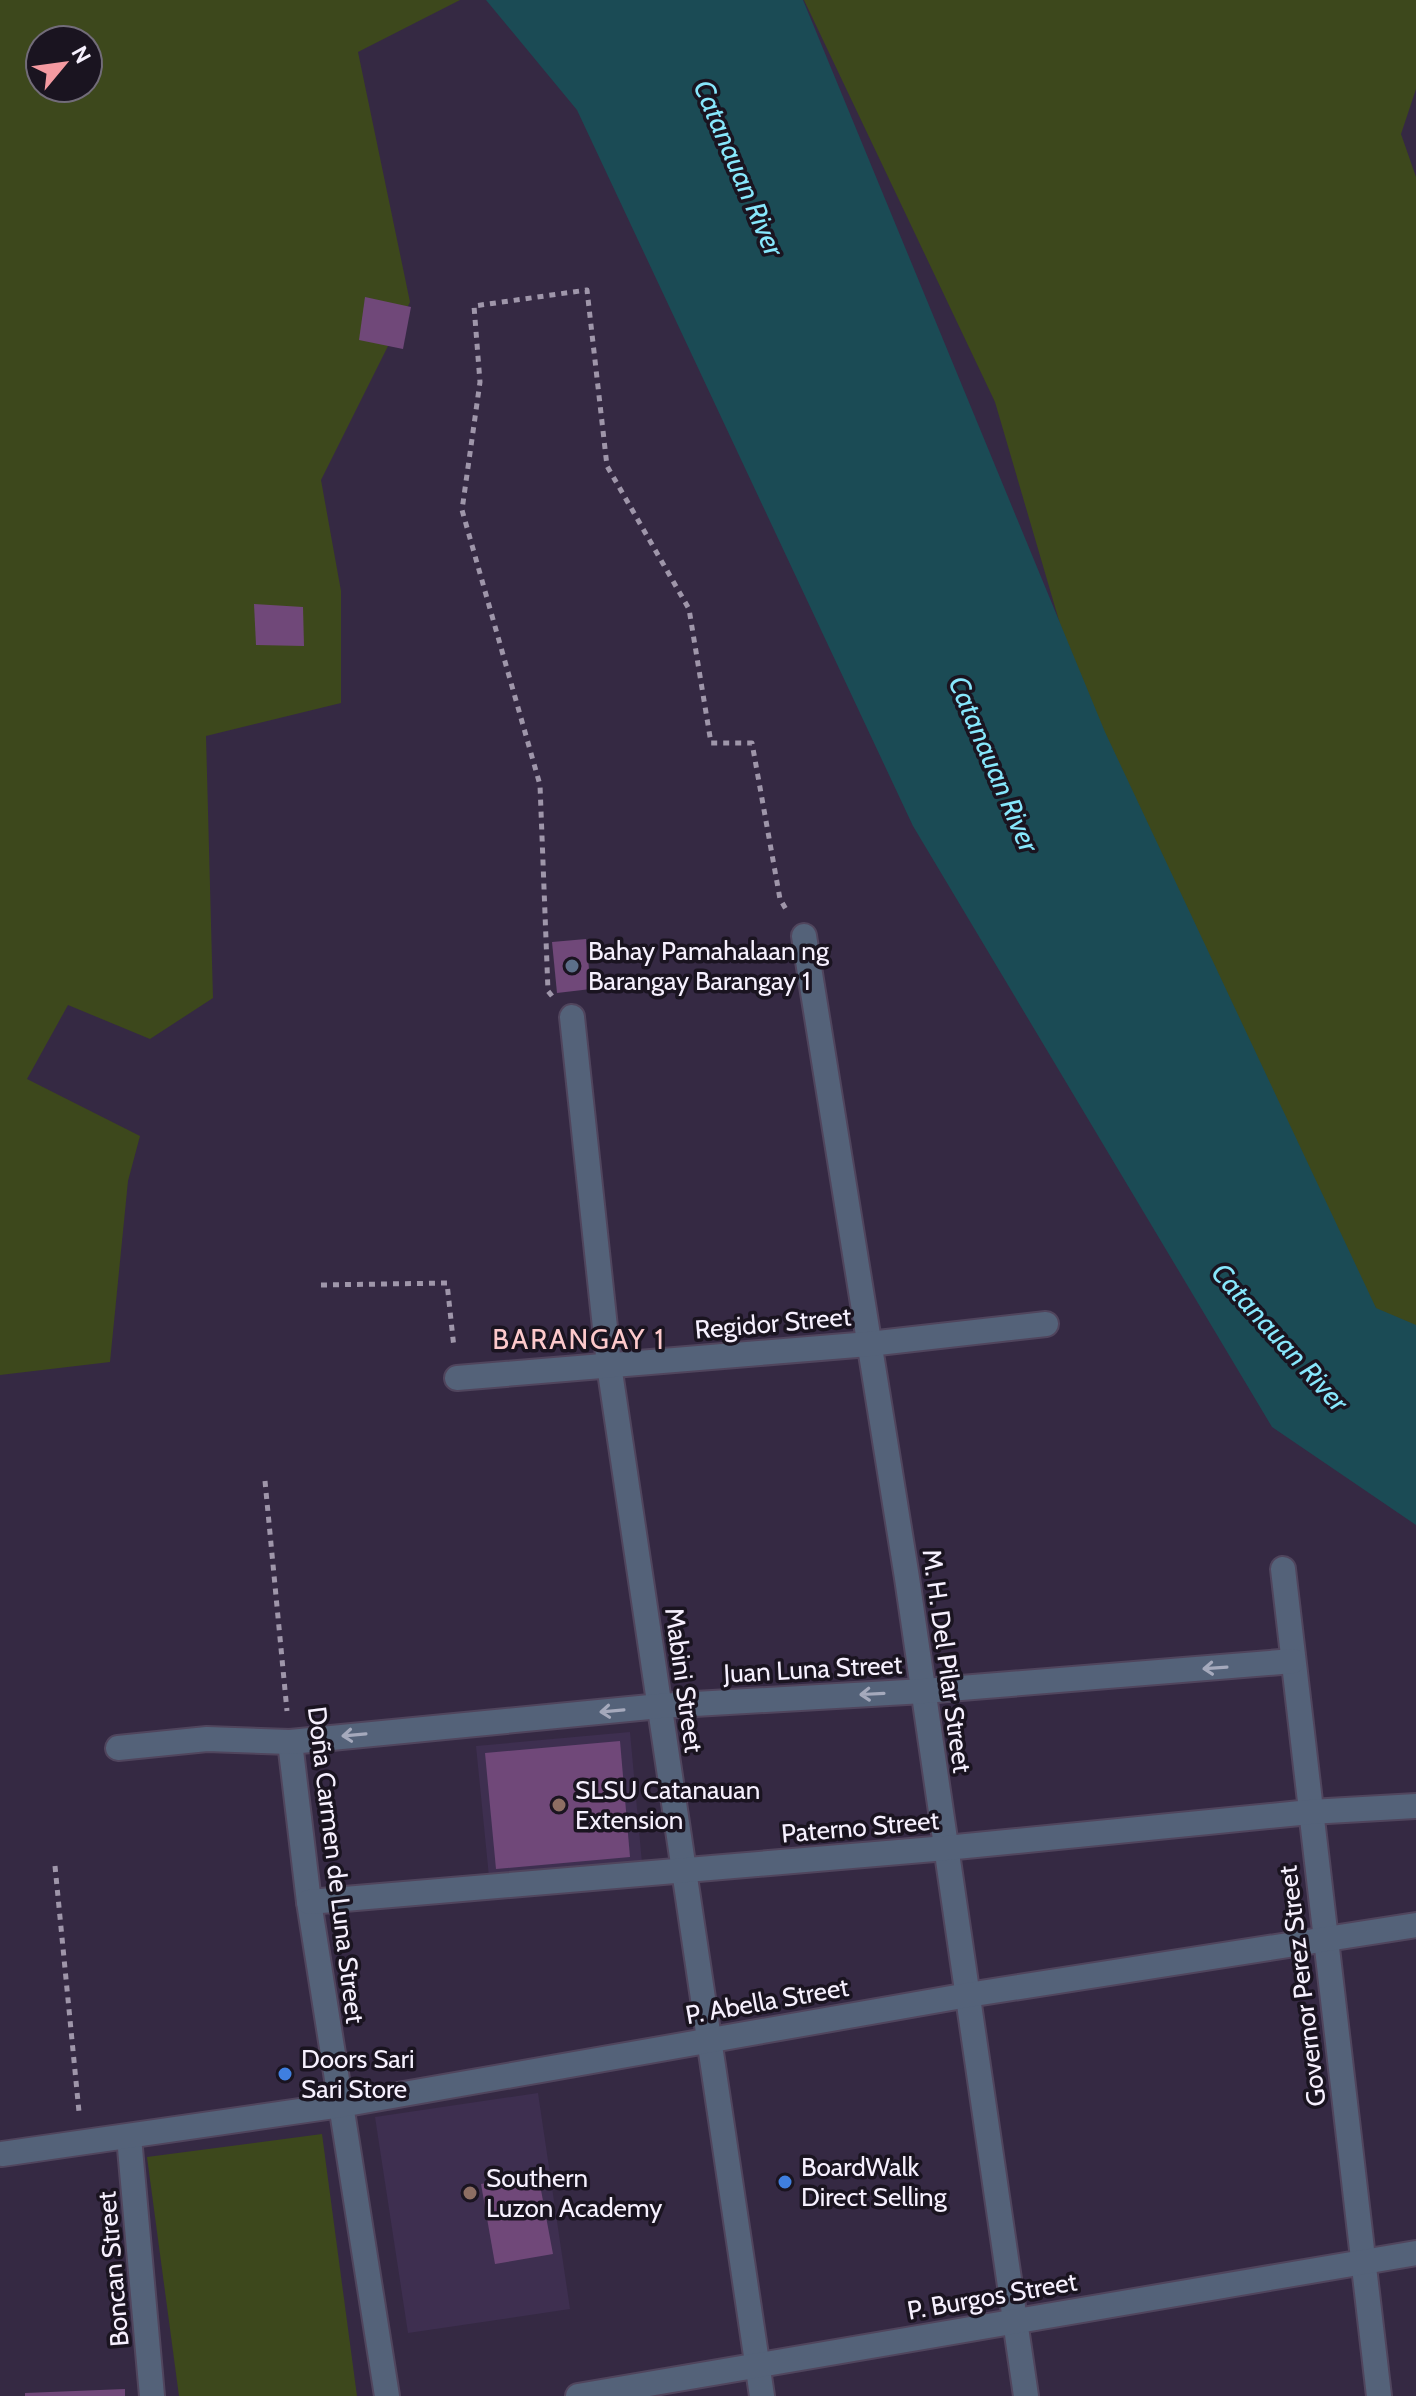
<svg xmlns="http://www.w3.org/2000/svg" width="1416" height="2396" font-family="Cabin,sans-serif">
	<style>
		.built { fill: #3e2f50 }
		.green { fill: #3d481c; fill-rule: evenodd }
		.water { fill: #1b4b55 }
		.building { fill: #704879 }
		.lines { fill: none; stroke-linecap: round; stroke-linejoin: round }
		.minor-casing { stroke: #50455d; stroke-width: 28 }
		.path { stroke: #9f96aa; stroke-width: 5; stroke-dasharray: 6 6; stroke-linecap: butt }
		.minor { stroke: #546279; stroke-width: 24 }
		.oneway { stroke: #a5a9bc }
		.service-dot { fill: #5c6f8a; stroke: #1a1420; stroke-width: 3 }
		.education-dot { fill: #8d6e63; stroke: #1a1420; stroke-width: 3 }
		.shop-dot { fill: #3f7fe0; stroke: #1a1420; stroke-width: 3 }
		.labels { text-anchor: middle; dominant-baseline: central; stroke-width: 7; stroke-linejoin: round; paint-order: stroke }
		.poi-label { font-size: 26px; fill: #f6f0fe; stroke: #1a1420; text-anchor: start }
		.street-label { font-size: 26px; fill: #f6f0fe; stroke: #1a1420 }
		.water-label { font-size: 28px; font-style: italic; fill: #87e7fc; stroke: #1a1420 }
		.neighbourhood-label { font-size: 28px; letter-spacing: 2px; fill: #fdc9cb; stroke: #1a1420 }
	</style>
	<rect width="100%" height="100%" fill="#352943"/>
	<g class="built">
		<path d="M630,1732l12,131 -153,14 -13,-131z"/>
		<path d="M538,2093l32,216 -162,24 -33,-216z"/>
	</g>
	<g class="green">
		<path d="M0,0h460l-102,52 52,250 -89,178 20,111v112l-135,33 7,262 -63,41 -82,-34 -41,74 113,57 -12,45 -18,181 -110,13zM40,40h48v48h-48z"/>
		<path d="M804,0h612v89l-15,45 15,43v1191l-11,-4 -292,-559 -118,-403z"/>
		<path d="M322,2134l35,262h-178l-32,-239z"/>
	</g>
	<path class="water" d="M486,0h317l302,732 271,576 40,17v200l-144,-98 -359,-601 -336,-716z"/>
	<g class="building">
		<path d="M365,297l46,10 -8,42 -44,-9z"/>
		<path d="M254,604l49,3 1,39 -48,-1z"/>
		<path d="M586,939l5,50 -34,4 -5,-51z"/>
		<path d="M620,1741l10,116 -134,12 -11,-116z"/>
		<path d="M538,2174l15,80 -58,10 -14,-80z"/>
		<path d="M125,2389v7h-100v-3z"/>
	</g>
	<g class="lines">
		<g class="minor-casing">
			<g id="minor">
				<path d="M804,936l103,642 119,818"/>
				<path d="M572,1017l37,348 153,1031"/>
				<path d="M457,1378l412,-34 177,-20"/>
				<path d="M1283,1569l96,827"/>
				<path d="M290,1742l19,160 78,494"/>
				<path d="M118,1748l89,-9 83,3 370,-36 264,-15 369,-30"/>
				<path d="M309,1902l637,-54 364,-36 106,-6"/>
				<path d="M129,2137l23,259"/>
				<path d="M2,2154l339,-49 627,-110 448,-70"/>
				<path d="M578,2396l838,-143"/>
			</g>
		</g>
		<g class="path">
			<path d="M552,996l-4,-5 -8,-206 -78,-275 18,-128 -6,-76 113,-16 20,176 82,143 22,134h41l28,156 7,12"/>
			<path d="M321,1285l126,-2 7,65"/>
			<path d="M265,1481l22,230"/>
			<path d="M55,1866l24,246"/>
		</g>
		<use href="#minor" class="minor"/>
	</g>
	<defs><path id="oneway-shaft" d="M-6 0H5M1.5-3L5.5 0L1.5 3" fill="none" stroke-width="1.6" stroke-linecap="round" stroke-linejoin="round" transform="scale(2)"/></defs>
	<g class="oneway">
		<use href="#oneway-shaft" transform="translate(1215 1668) rotate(176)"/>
		<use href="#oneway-shaft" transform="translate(872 1694) rotate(177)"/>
		<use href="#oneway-shaft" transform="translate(612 1711) rotate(175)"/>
		<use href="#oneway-shaft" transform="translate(354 1735) rotate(175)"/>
	</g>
	<circle class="service-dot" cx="572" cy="966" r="8"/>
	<g class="education-dot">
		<circle cx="559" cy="1805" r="8"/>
		<circle cx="470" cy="2193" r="8"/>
	</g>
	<g class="shop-dot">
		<circle cx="285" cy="2074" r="8"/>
		<circle cx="785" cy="2182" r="8"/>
	</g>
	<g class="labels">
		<g class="poi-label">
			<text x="588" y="951">Bahay Pamahalaan ng<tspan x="588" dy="30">Barangay Barangay 1</tspan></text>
			<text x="575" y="1790">SLSU Catanauan<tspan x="575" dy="30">Extension</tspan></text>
			<text x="301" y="2059">Doors Sari<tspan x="301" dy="30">Sari Store</tspan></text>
			<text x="801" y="2167">BoardWalk<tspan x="801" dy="30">Direct Selling</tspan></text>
			<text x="486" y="2178">Southern<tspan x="486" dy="30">Luzon Academy</tspan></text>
		</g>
		<g class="street-label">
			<text transform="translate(773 1323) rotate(-5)">Regidor Street</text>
			<text transform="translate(947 1661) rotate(82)">M. H. Del Pilar Street</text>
			<text transform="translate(813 1669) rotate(-3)">Juan Luna Street</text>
			<text transform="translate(684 1680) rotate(82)">Mabini Street</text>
			<text transform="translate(860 1827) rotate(-5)">Paterno Street</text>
			<text transform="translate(336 1865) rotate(83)">Doña Carmen de Luna Street</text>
			<text transform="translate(1302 1986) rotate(-97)">Governor Perez Street</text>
			<text transform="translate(767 2001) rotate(-10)">P. Abella Street</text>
			<text transform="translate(113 2269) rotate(-95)">Boncan Street</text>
			<text transform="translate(992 2296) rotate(-10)">P. Burgos Street</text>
		</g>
		<g class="water-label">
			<text transform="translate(739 168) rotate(67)">Catanauan River</text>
			<text transform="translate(994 764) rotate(67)">Catanauan River</text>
			<text transform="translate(1280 1337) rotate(48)">Catanauan River</text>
		</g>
		<g class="neighbourhood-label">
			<text x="579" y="1339">BARANGAY 1</text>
		</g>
	</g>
	<g transform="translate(64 64) rotate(61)"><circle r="38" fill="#1a1420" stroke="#726c79" stroke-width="2"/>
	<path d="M0-6L14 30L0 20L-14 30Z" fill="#f49aa1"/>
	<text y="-12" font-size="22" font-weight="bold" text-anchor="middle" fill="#f6f0fe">N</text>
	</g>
</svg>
